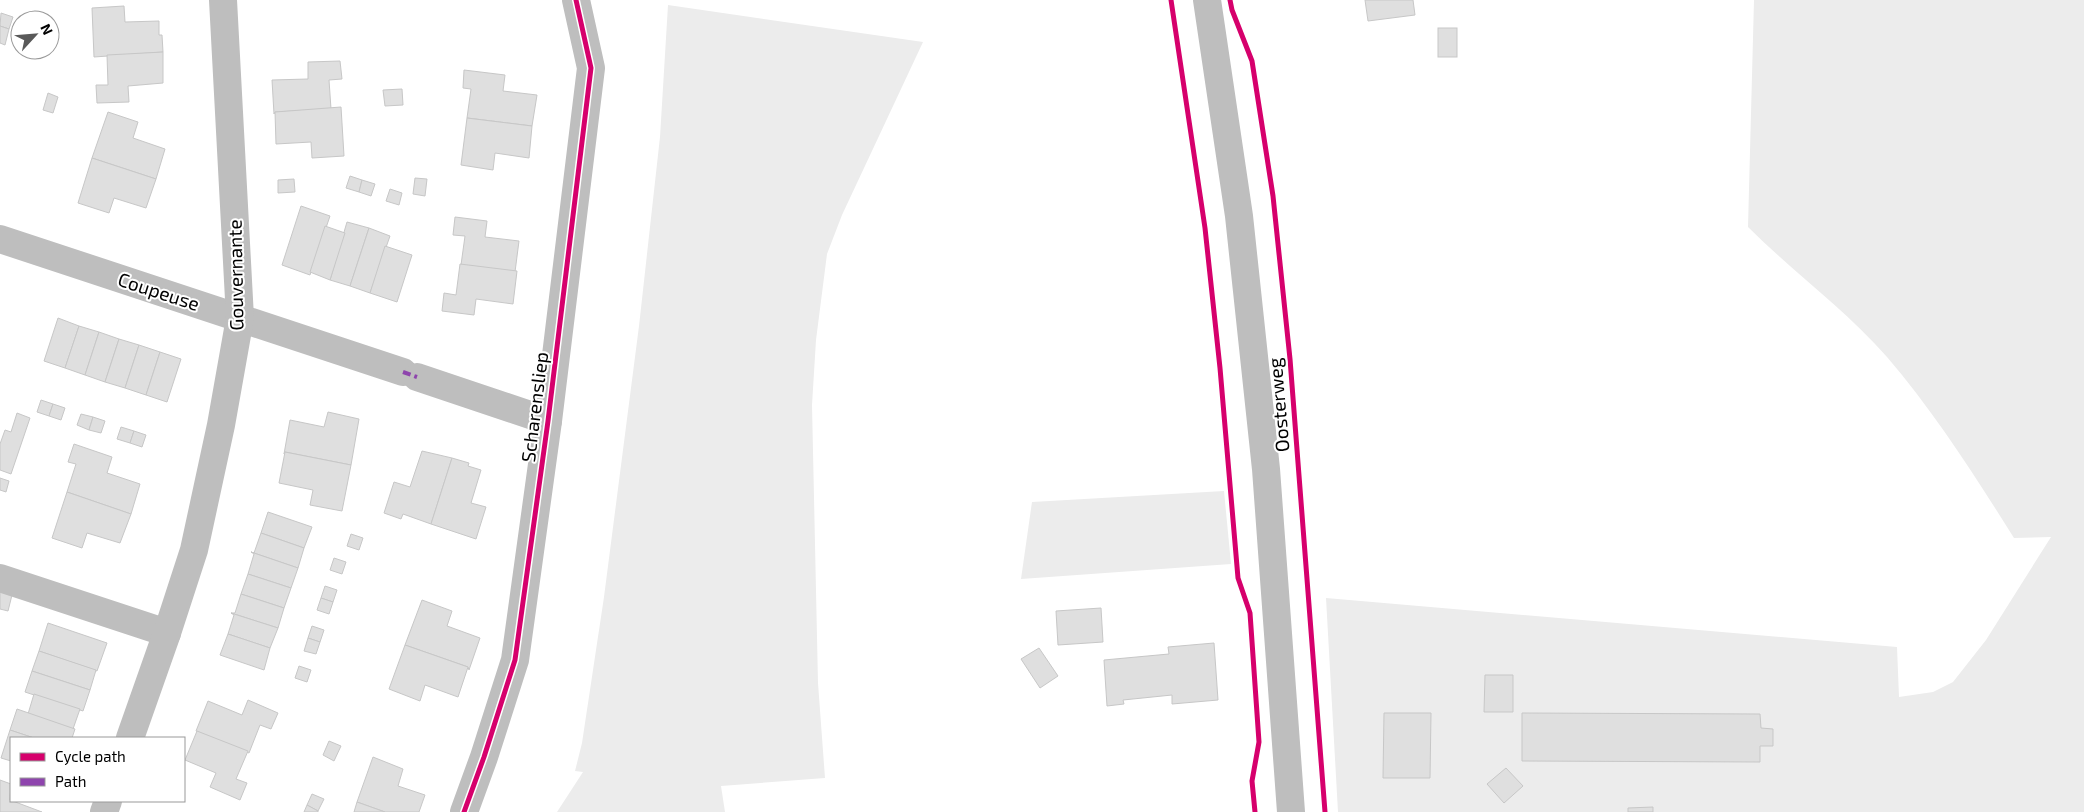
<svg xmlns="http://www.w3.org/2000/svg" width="2084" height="812" font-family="'Exo 2',sans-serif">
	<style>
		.green { fill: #ececec }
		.building { fill: #dfdfdf; stroke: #c7c7c7 }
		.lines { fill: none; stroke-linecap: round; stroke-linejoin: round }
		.minor { stroke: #bebebe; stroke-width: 28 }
		.tertiary { stroke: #bebebe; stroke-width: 28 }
		.quiet { stroke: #8e44ad; stroke-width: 4; stroke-dasharray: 8 4; stroke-linecap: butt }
		.cycleway-casing { stroke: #fff; stroke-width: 8 }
		.cycleway { stroke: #d6006c; stroke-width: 5 }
		.labels { text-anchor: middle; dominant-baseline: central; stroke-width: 4; stroke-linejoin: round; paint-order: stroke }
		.street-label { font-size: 19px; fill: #000; stroke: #fff }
	</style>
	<rect width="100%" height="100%" fill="#fff"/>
	<g class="green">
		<path d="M1754,0h330v812h-746l-12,-214 571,49 2,50 34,-5 20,-10 33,-42 65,-103 -37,1c-39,-62 -79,-125 -127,-181 -42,-48 -94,-85 -139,-130z"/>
		<path d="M668,5l255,37 -81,173 -15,39 -11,86 -4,65 6,278 7,95 -104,8 4,26h-168l26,-40 -8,-1 7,-28 22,-146 35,-271 21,-189z"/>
		<path d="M1224,491l7,73 -210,15 11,-77z"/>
	</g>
	<g class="building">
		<path d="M1365,0h48l2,15 -47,6z"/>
		<path d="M124,6l1,16 34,-1v14h3l1,17 -69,5 -2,-49z"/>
		<path d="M1,13l12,4 -4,12 -9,-3z"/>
		<path d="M0,26l9,3 -4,16 -5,-2z"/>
		<rect x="1438" y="28" width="19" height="29"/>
		<path d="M163,52v31l-35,3 1,16 -32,1 -1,-18h12l-1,-30z"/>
		<path d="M340,61l2,18 -13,1 2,29 -56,3 -1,2 -2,-34 36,-1v-17z"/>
		<path d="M464,70l41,5 -2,16 34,4 -5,31 -65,-8 4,-29 -8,-1z"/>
		<path d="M402,89l1,16 -18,1 -2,-16z"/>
		<path d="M48,93l10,4 -5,16 -10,-3z"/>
		<path d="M341,107l3,49 -32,2 -1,-16 -35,2 -1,-32z"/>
		<path d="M108,112l30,10 -5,16 32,11 -9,30 -64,-21z"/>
		<path d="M467,118l65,8 -3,32 -34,-5 -2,17 -32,-5z"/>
		<path d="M92,158l64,21 -10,29 -32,-10 -5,15 -31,-10z"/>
		<path d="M350,176l12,4 -3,12 -13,-4z"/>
		<path d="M415,178l12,1 -2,17 -12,-2z"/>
		<path d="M294,179l1,13 -17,1v-13z"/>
		<path d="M362,180l13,4 -4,12 -12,-4z"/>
		<path d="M390,189l12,4 -3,12 -13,-4z"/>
		<path d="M301,206l29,10 -20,59 -28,-10z"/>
		<path d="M455,217l32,4 -2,16 34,4 -4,31 -54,-7 4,-29 -12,-1z"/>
		<path d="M347,222l22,6 -19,58 -20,-6z"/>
		<path d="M325,226l20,7 -15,47 -20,-8z"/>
		<path d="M369,228l21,8 -20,57 -20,-7z"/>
		<path d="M385,246l27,9 -15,47 -27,-9z"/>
		<path d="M460,264l57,7 -4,33 -37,-5 -2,16 -32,-4 2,-18 12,2z"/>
		<path d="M58,318l21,8 -14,42 -21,-7z"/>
		<path d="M79,326l20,6 -14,43 -20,-7z"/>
		<path d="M99,332l20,7 -14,43 -20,-7z"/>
		<path d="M119,339l20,6 -14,43 -20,-6z"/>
		<path d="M139,345l21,7 -14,43 -21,-7z"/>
		<path d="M160,352l21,7 -14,43 -21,-7z"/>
		<path d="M41,400l12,4 -4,12 -12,-4z"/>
		<path d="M53,404l12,4 -4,12 -12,-4z"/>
		<path d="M328,412l31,7 -8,46 -66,-13 -1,2 6,-34 34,7z"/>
		<path d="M17,413l13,5 -19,56 -11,-4v-26l5,-14 6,2z"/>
		<path d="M81,414l12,3 -4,13 -12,-5z"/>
		<path d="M93,417l12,4 -4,12 -12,-3z"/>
		<path d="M121,427l13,4 -4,12 -13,-4z"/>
		<path d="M134,431l12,4 -4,12 -12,-4z"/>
		<path d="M74,444l38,13 -5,16 33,11 -9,30 -64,-22 9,-28 -8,-2z"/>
		<path d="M422,451l30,7 -21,66 -28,-10 -2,5 -17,-6 10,-31 16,5z"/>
		<path d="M285,452l66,13 -9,46 -32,-6 3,-15 -34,-7z"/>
		<path d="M452,458l17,5 -1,3 13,4 -10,33 15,4 -10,32 -45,-15z"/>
		<path d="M0,478l9,3 -3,11 -6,-2z"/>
		<path d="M67,492l64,22 -11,29 -33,-10 -5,15 -30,-10z"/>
		<path d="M268,512l44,15 -8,21 -43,-15z"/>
		<path d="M261,533l43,15 -6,20 -47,-16 3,1z"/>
		<path d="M351,534l12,4 -4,12 -12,-4z"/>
		<path d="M251,552l47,16 -7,20 -43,-14 6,-20z"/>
		<path d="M334,558l12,4 -4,12 -12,-4z"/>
		<path d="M248,574l43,14 -7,20 -43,-14z"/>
		<path d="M325,586l12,4 -4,12 -12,-4z"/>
		<path d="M0,592l12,3 -4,16 -8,-2z"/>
		<path d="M241,594l43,14 -6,20 -47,-15h4z"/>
		<path d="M321,598l12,4 -4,12 -12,-4z"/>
		<path d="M422,600l30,11 -5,15 33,12 -11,32 -1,-3 -63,-22z"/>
		<path d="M1101,608l2,34 -45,3 -2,-34z"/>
		<path d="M231,613l47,15 -8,20 -42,-14 6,-19z"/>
		<path d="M48,623l59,20 -10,28 -58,-20z"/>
		<path d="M312,626l12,4 -4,12 -12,-4z"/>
		<path d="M228,634l42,14 -6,22 -44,-15z"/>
		<path d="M308,638l12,4 -4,12 -12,-3z"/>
		<path d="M1214,643l4,57 -46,4v-9l-49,5 1,4 -17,2 -3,-46 65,-6 -1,-7z"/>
		<path d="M405,645l63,22 -10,30 -33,-12 -5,16 -31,-12z"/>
		<path d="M1039,648l19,28 -18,12 -19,-29z"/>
		<path d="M39,651l57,19 -6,20 -58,-19z"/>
		<path d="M299,666l12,4 -4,12 -12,-4z"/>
		<path d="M32,671l58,19 -7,21 -58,-19z"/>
		<path d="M1485,675h28v37h-29z"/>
		<path d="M34,694l46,15 -7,20 -45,-15z"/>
		<path d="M248,700l30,13 -7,16 -11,-4 -11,28 -53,-22 12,-30 34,14z"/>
		<path d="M17,709l58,20 -3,9h-38l-24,-8z"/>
		<path d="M1384,713h47l-1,65h-47z"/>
		<path d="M1522,713l238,1 1,14 12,1v17h-13v16l-238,-1z"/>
		<path d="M10,730l24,8h-23v23l-10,-3z"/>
		<path d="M197,731l51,20 -12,28 11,4 -7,17 -30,-13 6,-14 -31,-13z"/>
		<path d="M329,741l12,5 -7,15 -11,-6z"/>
		<path d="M373,757l30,12 -5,17 27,9 -6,17h-34l-28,-10z"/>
		<path d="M1506,768l17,18 -19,17 -17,-19z"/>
		<path d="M0,780l11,4 -1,16 32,12h-42z"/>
		<path d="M312,794l12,5 -6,12 -11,-6z"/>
		<path d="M357,802l28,10h-31z"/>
		<path d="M307,805l11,6v1h-14z"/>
		<path d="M1653,807v5h-25v-4z"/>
	</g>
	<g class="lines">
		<g class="minor">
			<path d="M0,239l403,133"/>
			<path d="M417,377l131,44"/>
			<path d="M0,578l167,55"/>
			<path d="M130,738l37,-105 27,-83 27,-125 19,-107 -17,-318"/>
			<path d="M104,812l4,-11"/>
			<path d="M464,812l20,-55 31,-97 33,-239 43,-353 -15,-68"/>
		</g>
		<path class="tertiary" d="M1207,0l32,216 27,253 25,343"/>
		<path class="quiet" d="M403,372l14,5"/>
		<g class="cycleway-casing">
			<g id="cycleway">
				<path d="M1171,0l34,228 15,140 18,210 12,35 9,129 -7,39 3,31"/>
				<path d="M1230,0l2,10 20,51 21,135 17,163 35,453"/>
				<path d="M464,812l20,-55 31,-97 33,-239 43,-353 -15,-68"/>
			</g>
		</g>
		<use href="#cycleway" class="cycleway"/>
	</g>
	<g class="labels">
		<g class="street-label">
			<text transform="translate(235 275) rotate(-91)">Gouvernante</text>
			<text transform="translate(159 291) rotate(18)">Coupeuse</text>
			<text transform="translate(1278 405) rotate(-95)">Oosterweg</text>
			<text transform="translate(534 407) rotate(-83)">Scharensliep</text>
		</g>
	</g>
	<rect x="10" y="737" width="175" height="65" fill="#ffffff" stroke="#999999"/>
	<rect x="20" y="753" width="25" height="8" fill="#d6006c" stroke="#999999"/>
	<text x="55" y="762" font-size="15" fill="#000000">Cycle path</text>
	<rect x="20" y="778" width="25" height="8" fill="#8e44ad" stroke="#999999"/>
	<text x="55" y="787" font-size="15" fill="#000000">Path</text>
	<g transform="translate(35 35) rotate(64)"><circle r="24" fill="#ffffff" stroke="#999999"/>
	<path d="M0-4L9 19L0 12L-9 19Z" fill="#595959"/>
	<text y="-8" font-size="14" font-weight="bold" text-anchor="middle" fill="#000000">N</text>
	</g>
</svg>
